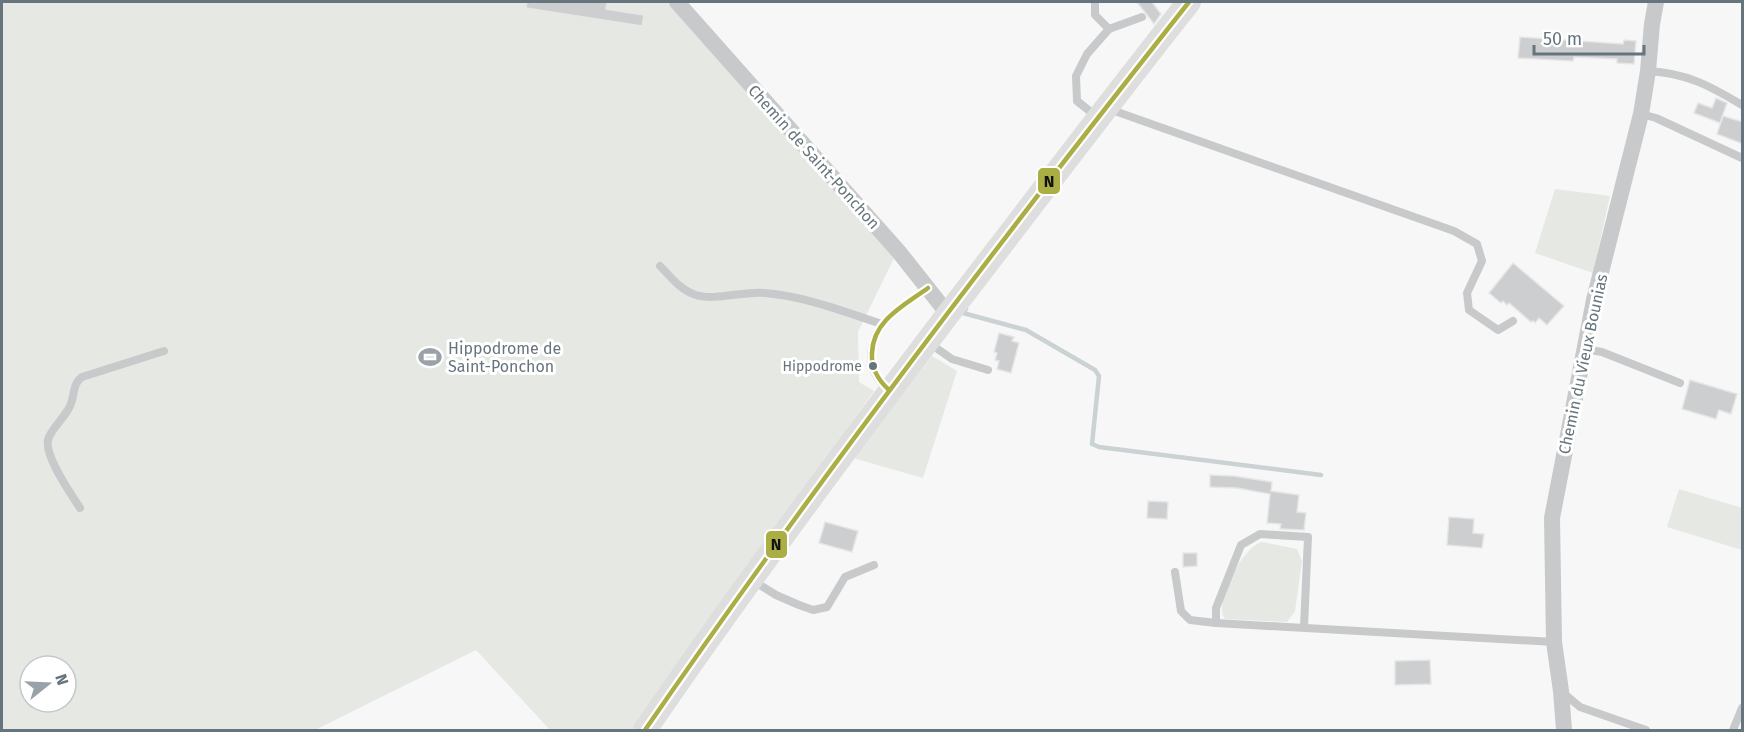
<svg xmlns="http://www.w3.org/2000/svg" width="1744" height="732" font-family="'Fira Sans',sans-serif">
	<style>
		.green { fill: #e6e8e4; fill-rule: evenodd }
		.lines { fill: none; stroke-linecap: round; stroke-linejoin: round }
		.stream { stroke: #cad2d4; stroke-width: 4.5 }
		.building { fill: #cccecf; stroke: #e6e6e6; stroke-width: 1.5 }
		.service { stroke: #c8c9ca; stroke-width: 8 }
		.minor { stroke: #c8c9ca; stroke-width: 16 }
		.secondary { stroke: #dedede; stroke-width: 24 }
		.bus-1-casing { stroke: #fff; stroke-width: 9 }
		.bus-1 { stroke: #abad45; stroke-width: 4.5 }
		.bus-dot { fill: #66757d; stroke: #fff; stroke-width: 2 }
		.labels { text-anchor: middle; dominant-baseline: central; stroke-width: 6; stroke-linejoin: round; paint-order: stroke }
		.bus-label { font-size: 14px; fill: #66757d; stroke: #fff; text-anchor: end }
		.street-label { font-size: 16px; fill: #66757d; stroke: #fff }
		.poi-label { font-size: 16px; fill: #66757d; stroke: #fff; text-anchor: start }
		.line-badge { stroke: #fff; stroke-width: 2 }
		.pale-badge-label { font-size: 16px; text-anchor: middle; font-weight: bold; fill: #111 }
	</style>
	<rect width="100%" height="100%" fill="#f7f7f7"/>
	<g class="green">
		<path d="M2,2h666l228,252 -38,78 1,50 15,9 -242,339h-82l-74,-80 -161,80h-313zM30,666h36v36h-36z"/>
		<path d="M1555,189l55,7 -17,77 -58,-20z"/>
		<path d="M932,356l25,15 -34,107 -70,-20z"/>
		<path d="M1679,489l63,19v42l-75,-23z"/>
		<path d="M1262,542l35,7 5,12 -7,50 -8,11 -62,-3c-13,-15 18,-73 37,-77z"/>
	</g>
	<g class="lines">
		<path class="stream" d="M966,309l-3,4 63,17 69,40 4,6 -7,68 7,3 222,28"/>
	</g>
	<g class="building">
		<path d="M527,2h80l-1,7 38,6 -2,11 -116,-18z"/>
		<path d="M1137,2h15l9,12 -7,10z"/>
		<path d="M1520,37l103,7 1,-4 12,1 -2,23 -17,-1v-4l-43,-2 -1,4 -55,-3z"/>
		<path d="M1716,98l11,5 -7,20 -26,-10 4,-10 14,5z"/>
		<path d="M1723,116l20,6v22l-26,-10z"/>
		<path d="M1513,263l51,43 -17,19 -8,-7 -4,5 -2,-2 -2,1 -22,-19 -2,2 -4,-4 -2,2 -12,-10z"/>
		<path d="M999,333l15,4 -2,4 7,2 -8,30 -14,-4 2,-8 -4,-1 2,-7 -3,-1z"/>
		<path d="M1690,380l47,14 -6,20 -12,-4 -3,9 -34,-10z"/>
		<path d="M1210,475l24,1 38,6 -1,9 28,4 -2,17 9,1 -2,17 -22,-1h-2l1,-5 -14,-1 3,-29 -33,-6 -27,-1z"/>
		<path d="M1148,501l20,1 -1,17 -20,-1z"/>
		<path d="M1449,517l25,2 -1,14 11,1 -2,14 -35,-3z"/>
		<path d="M825,522l33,9 -6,21 -33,-9z"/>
		<path d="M1183,553h14v13l-14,1z"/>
		<path d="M1430,660l1,24 -36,1v-24z"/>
	</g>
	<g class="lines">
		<g class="service">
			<path d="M1095,2v13l14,14 -22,25 -11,22 1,25 19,15"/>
			<path d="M1109,29l33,-12"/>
			<path d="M1648,71c39,2 62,15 94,34"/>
			<path d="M1109,109l345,122 23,13 5,17 -15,32 2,17 29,20 15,-9"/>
			<path d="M1641,114l15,4 86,40"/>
			<path d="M660,266c11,11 20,24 36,29 18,6 48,-4 69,-2 39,3 80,19 117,31"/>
			<path d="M929,343l23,16 36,11"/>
			<path d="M1585,349l17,3 78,31"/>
			<path d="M888,389c-22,-17 -21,-47 -4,-66 12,-14 30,-24 44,-35"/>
			<path d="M80,508c-9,-14 -39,-56 -31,-71 5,-11 16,-20 21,-31 5,-10 2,-22 12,-29l82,-26"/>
			<path d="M1175,572l6,39 9,9 26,3"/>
			<path d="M752,580l24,15 23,10 14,5 14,-3 18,-30 29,-12"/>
			<path d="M1304,627l4,-90 -48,-3 -19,11 -25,63v15l338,19"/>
			<path d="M1561,691l19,16 66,23"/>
			<path d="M1733,730l9,-22"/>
		</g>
		<g class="minor">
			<path d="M677,2l222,250 49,62"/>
			<path d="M1564,730l-3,-39 -7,-49 -2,-124 42,-218 47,-186 7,-43 4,-47 4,-22"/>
		</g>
		<path class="secondary" d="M645,730c97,-142 200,-280 304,-417 80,-104 159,-209 240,-311"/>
		<g class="bus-1-casing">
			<g id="bus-1">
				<path d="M889,390c-11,-10 -18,-22 -17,-37 1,-33 33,-48 56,-65"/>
				<path d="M645,730c172,-249 356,-490 544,-728"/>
			</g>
		</g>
		<use href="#bus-1" class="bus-1"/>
	</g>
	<defs>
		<g id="stadium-bare" transform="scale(1.8)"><path d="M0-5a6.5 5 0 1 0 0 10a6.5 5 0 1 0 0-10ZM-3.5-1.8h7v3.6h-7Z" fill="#99a2a8" stroke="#fff" stroke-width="2.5" paint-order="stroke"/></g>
	</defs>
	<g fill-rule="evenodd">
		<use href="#stadium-bare" x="430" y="357"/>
	</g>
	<circle class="bus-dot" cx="873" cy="366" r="5"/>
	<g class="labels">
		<g class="bus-label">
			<text x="862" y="366">Hippodrome</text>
		</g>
		<g class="street-label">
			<text transform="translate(814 157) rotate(48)">Chemin de Saint-Ponchon</text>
			<text transform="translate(1583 364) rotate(-78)">Chemin du Vieux Bounias</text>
		</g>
		<g class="poi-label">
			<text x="448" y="348">Hippodrome de<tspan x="448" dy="18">Saint-Ponchon</tspan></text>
		</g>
	</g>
	<g class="line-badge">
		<rect x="1037" y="167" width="24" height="28" rx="6" fill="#abad45"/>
		<rect x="765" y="530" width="23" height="29" rx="6" fill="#abad45"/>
	</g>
	<g class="pale-badge-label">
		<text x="1049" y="187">N</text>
		<text x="776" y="550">N</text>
	</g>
	<rect width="1744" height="732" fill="none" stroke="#66757d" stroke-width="6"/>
	<g transform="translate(48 684) rotate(72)"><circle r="28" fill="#ffffff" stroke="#c2c8cb" stroke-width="1.5"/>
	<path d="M0-4.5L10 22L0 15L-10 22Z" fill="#99a2a8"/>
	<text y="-9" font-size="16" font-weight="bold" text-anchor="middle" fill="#66757d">N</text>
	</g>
	<path d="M1534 45v9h110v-9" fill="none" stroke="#66757d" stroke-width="3"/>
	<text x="1543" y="45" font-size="18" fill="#66757d" stroke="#ffffff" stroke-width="4.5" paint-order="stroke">50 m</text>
</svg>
